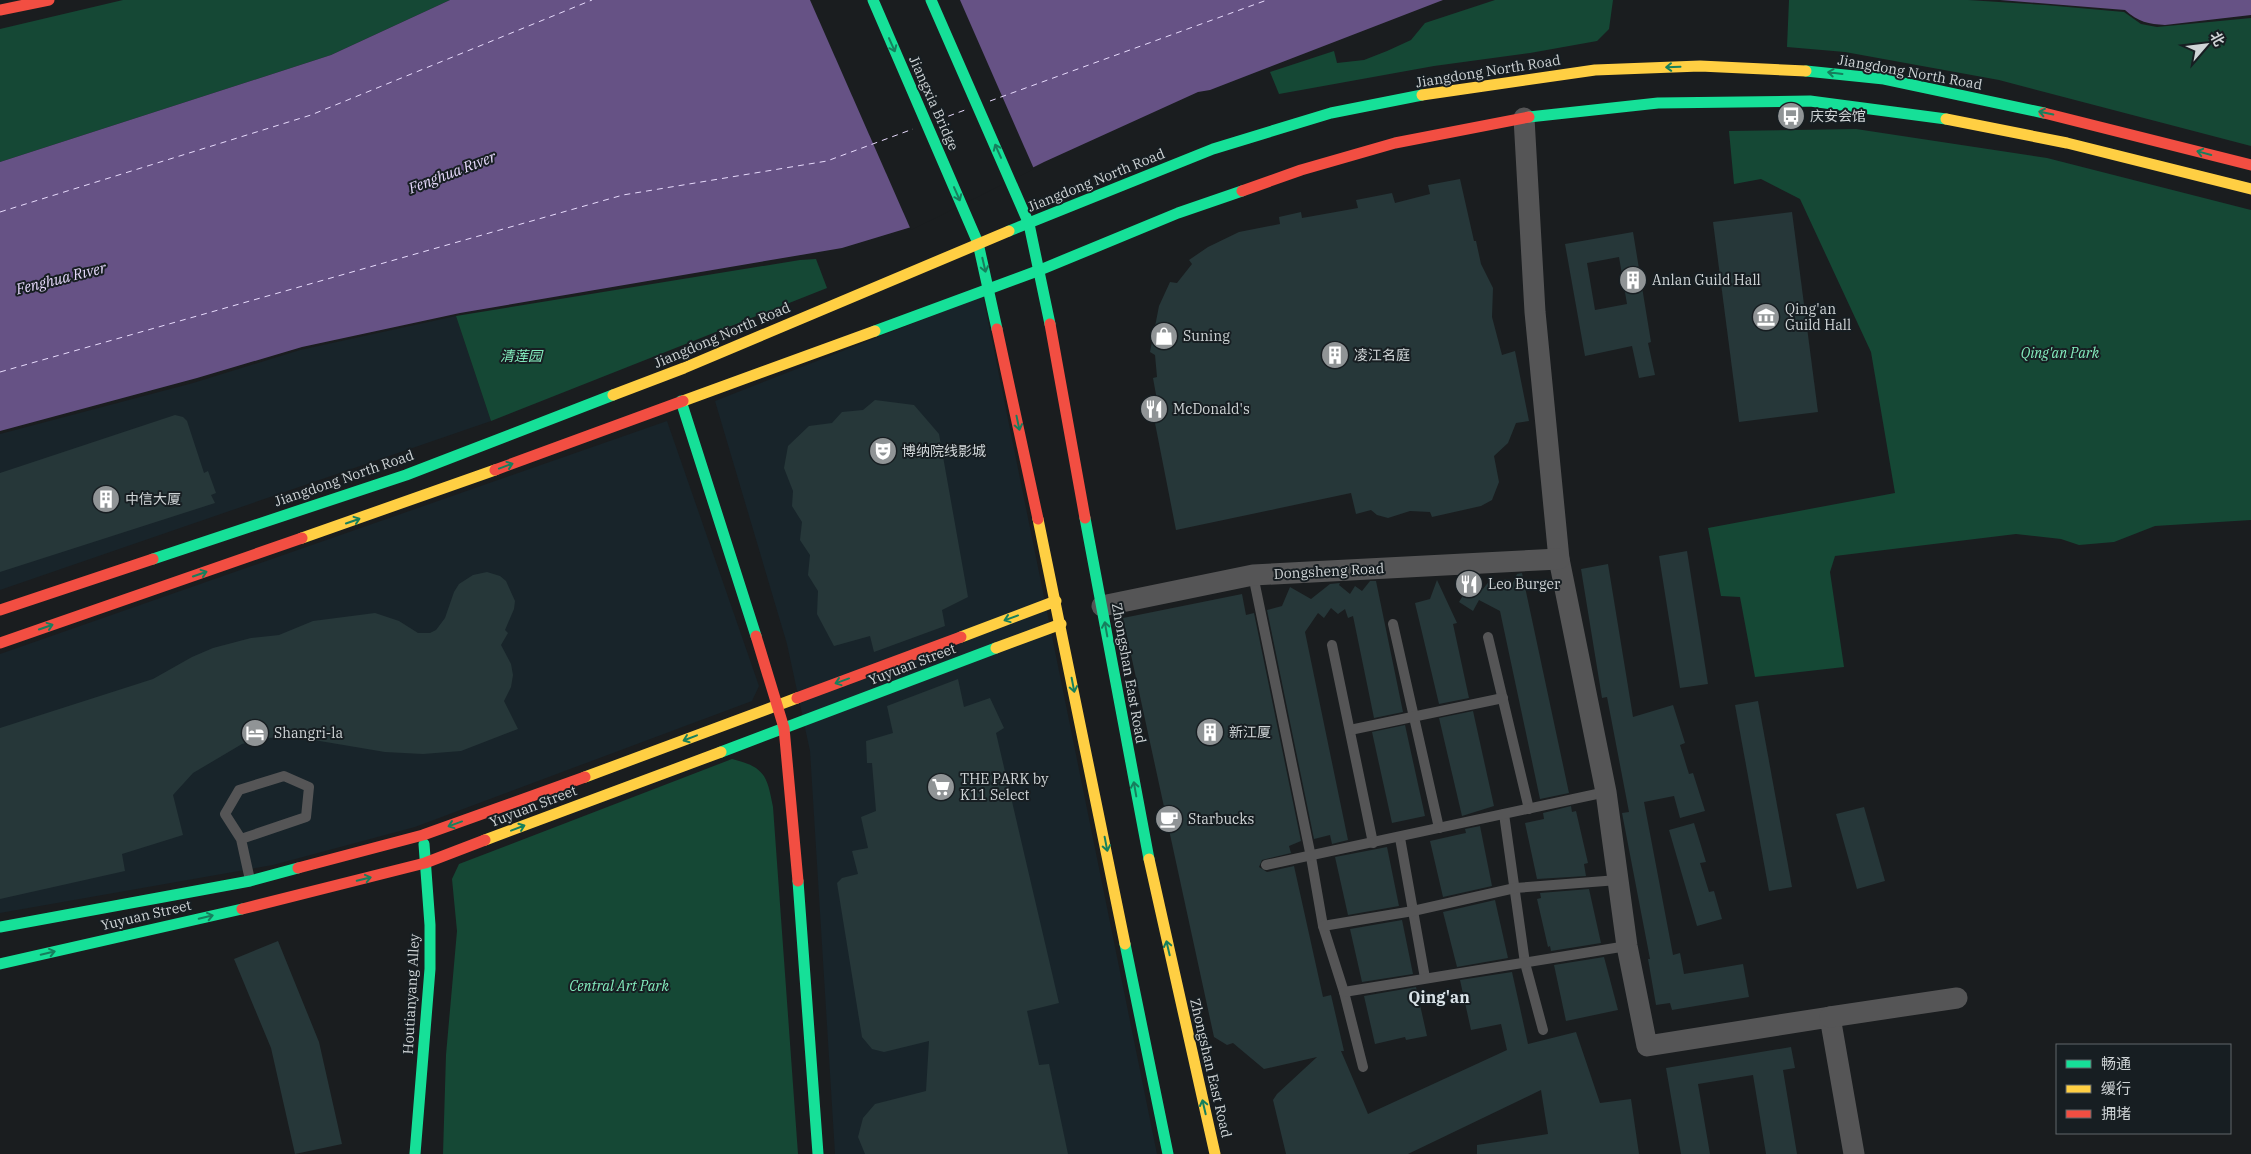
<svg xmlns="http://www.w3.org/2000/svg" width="2251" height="1154" font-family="'IBM Plex Serif','Noto Sans SC',serif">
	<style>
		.built { fill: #18242a }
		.green { fill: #154835 }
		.water { fill: #665285 }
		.pier { fill: #1a1d1f }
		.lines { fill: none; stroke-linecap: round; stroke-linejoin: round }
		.ferry { stroke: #e7dafc; stroke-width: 1; stroke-dasharray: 6 5; stroke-linecap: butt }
		.building { fill: #263739; fill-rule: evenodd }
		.lane { stroke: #555556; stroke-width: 10 }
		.street { stroke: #555556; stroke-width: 21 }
		.fast { stroke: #16e098; stroke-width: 11 }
		.slow { stroke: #ffcf43; stroke-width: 11 }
		.jam { stroke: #f24e42; stroke-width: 11 }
		.oneway { stroke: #167f5d }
		.labels { text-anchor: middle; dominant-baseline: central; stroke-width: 4; stroke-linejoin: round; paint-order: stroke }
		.street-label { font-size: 14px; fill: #cfd4d6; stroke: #171e22 }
		.poi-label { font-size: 14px; fill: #cfd4d6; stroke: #171e22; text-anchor: start }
		.park-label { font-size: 14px; font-style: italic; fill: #84edbe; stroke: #171e22 }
		.water-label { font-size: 15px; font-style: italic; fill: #e7dafc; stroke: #171e22 }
		.quarter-label { font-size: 16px; font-weight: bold; fill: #d8e1e6; stroke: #171e22 }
	</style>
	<rect width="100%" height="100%" fill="#1a1d1f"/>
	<g class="built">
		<path d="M983,296l174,858h-322l-25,-403 -23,-107 -72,-243z"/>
		<path d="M456,316l35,105 -491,169v-156l193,-51 107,-33z"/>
		<path d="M667,421l92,265 -7,15 -337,126 -142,38 -273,48v-259z"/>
	</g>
	<g class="green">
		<path d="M123,0h327l-119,55 -331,107v-133z"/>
		<path d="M1495,0h118l-4,29 -12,12 -67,12 -96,13 -155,28 -9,-22 64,-21 3,12 27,-3 23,-9 24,-11 14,-17z"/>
		<path d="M1789,0h179l77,5 79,7 17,12 16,3 94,-9v128l-252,-66 -154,-28 -58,-5z"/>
		<path d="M1856,129l191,29 204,52v310l-96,6 -41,16 -35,3 -18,-6 -45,-5 -181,22 -5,16 14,95 -89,10 -15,-80 -19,-1 -13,-68 187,-35 -24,-141 -71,-153 -39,-20 -27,5 -5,-53z"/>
		<path d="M816,259l11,29 -336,133 -35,-105 344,-56z"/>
		<path d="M732,759c33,8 35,17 41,48l25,347h-355l3,-99 11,-124 -5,-52 7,-15z"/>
	</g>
	<g class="water">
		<path d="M450,0h993l-233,90 -12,2 -154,70 -126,63 -76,23 -382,65 -158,34 -105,31 -197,53v-269l331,-107z"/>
		<path d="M2000,0h251v15l-86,10c-16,-1 -27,-3 -40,-15z"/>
	</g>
	<path class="pier" d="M810,0h150l74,169 -123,61z"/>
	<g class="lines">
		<g class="ferry">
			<path d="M990,101l277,-101"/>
			<path d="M938,120l27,-10"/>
			<path d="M0,212l311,-97 281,-115"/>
			<path d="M0,372l623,-177 204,-34 86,-32"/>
		</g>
	</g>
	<g class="building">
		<path d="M1460,179l14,62h2l5,23 12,24 -1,29 10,38 13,-4 14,70 -13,2 -8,20 -14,13 5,26 -7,18 -11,6 -49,11 -2,-5 -20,-1 -22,7 -11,-3 -6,-5 -15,4 -5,-21 -175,37 -22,-112 6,-1 -7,-39 4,-1 -2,-22 -5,-3 9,-46 11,-24 7,1 15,-19 -3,-4 19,-13 31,-15 41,-8 -1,-7 22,-5 1,6 56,-10 -2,-8 36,-7 3,10 35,-9 -2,-9z"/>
		<path d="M1792,212l26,200 -79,10 -26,-200z"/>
		<path d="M1633,232l18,110 -3,1 7,32 -16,3 -7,-32 -47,10 -20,-112zM1619,257l8,47 -32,6 -8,-47z"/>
		<path d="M875,400l39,5 25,29 29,163 -26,13 3,16 -71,26 -4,-16 -36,10 -17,-32 1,-23 -10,-16 2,-20 -10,-15 2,-18 -10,-16 1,-15 -9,-23 4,-22 21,-20 23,-3 10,-11 21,-2z"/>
		<path d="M175,415l8,2 4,4 17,52 4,-2 8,22 -5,2 4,8 -215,69v-99z"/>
		<path d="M1687,551l21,133 -28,4 -21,-132z"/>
		<path d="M1608,564l25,153 40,-12 12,38 -5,2 9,29 4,-1 12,38 -25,7 -6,-22 -30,6 29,153 7,-2 4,21 59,-10 6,33 -77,13 -2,-7 -14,2 -8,-46h2l-28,-146 7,-1 -22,-115 -5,1 -21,-129z"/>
		<path d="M487,572l13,4 6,5 9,20 -1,8 -9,21 3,3 -7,12 10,19 2,11 -2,12 -7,14 14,28 -57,22 -38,3 -38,-2 -89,-15 -31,1 -23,6 -49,29 -20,22 10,40 -61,19 3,17 -125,28v-171l153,-49 39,-22 21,-9 38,-10 28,-3 34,-14 62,-8 24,8 19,12h12l6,-3 9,-12 9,-26 5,-8 14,-9z"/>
		<path d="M1522,573l47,220 -29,6 -40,-188 -21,-11 -6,11 -14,-9 13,-21 11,8 7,-9 10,7 5,-8 7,6 5,-11z"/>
		<path d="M1437,580l20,43 -4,1 16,74 -30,6 -24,-101 15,-4z"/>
		<path d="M1370,581h6l27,131 -29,6 -21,-102 -5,2 -3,-9 -7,5 -7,-6 -7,10 -6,-5 -13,19 43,208 -16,4 -2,-9 -16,4 -47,-229 15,-4 8,-19 21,12 19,-15 10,-1 -1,2 11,9 5,-8 7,5z"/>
		<path d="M1242,594l4,21 8,-2 47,228 -12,5 2,7 -29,7 -3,7 8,5 27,-6 29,131 8,-2 13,56h-3l27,63 139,-64 -6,-26 -30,6 -11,-50 52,-8 16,72 48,-12 24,71 31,-4 8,55h-162v-9l71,-11 -7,-44 -133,64h-122l-13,-54 4,-6 40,-37 -53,12 -31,-26 -6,2 -13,-8 -91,-419z"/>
		<path d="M958,679l6,28 26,-9 14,30 -8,5 63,270 -32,8 12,54 10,-1 19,90h-203l-7,-17 5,-19 12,-14 51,-13 3,-50 -45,11 -12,-3 -10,-12 -25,-154 5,-5 16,-4 -6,-23 16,-3 -7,-31 15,-6 -4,-48h-5l-1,-22 27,-8 -6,-27z"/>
		<path d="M1758,701l34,186 -23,4 -34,-186z"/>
		<path d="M1473,711l21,95 -32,10 -23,-98z"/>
		<path d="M1405,725l20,91 -33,7 -20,-91z"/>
		<path d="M1571,806l1,6 4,-1 12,52 -4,1 2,12 -49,3 -12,-56 19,-4 -1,-6z"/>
		<path d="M1864,807l21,74 -28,8 -21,-75z"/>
		<path d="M1694,823l12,39 -6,1 9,29 5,-1 8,28 -25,7 -28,-96z"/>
		<path d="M1480,826l12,60 -49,11 -13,-56 31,-7 5,-1 -1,-4z"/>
		<path d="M1387,847l12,59 -51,9 -13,-58z"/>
		<path d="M1589,889l12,54 -50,8 -1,-5 -2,1 -11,-48 4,-1 -1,-5z"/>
		<path d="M1495,900l13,58 -51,9 -14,-55z"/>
		<path d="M1402,920l11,54 -51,8 -12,-53z"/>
		<path d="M278,941l41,101 23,102 -47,10 -24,-106 -37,-89z"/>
		<path d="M1604,957l14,53 -52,11 -12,-56z"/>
		<path d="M1416,987l11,49 -21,4 -1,-3 -30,7 -11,-48z"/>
		<path d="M1791,1047l4,21 -12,2 14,84h-31l-13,-79 -55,9 12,70h-29l-15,-86z"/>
	</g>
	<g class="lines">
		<g class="lane">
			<path d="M1253,575l58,282 12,69 21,66 19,75"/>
			<path d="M1393,624l46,204"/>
			<path d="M1488,637l41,172"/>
			<path d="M1332,645l41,198"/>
			<path d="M1350,730l153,-32"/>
			<path d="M1504,814l21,149 18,67"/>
			<path d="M1400,838l25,140"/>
			<path d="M241,839l-16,-25 14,-24 45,-14 25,11 -3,30 -65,22 9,41"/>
			<path d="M1266,865l340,-73"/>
			<path d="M1323,926l90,-15 102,-23 103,-8"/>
			<path d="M1344,992l283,-46"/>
		</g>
		<g class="street">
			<path d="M1524,118l11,194 24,247 47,233 21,154 20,100 183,-29 24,137"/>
			<path d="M1102,606l151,-31 306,-16"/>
			<path d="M1830,1017l127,-19"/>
		</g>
		<g class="fast">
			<path d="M873,0l105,243 19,86"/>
			<path d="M931,0l98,224 21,100"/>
			<path d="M1806,71l78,8 160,34"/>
			<path d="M1529,117l129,-14 152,-2 136,18"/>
			<path d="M1009,231l204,-82 118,-36 91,-18"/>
			<path d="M875,331l165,-61 138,-57 64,-22"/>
			<path d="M681,401l75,235"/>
			<path d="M1085,518l64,341"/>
			<path d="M153,559l253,-84 207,-80"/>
			<path d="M721,752l275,-104"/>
			<path d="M798,881l20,273"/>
			<path d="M0,927l250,-46 48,-13"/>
			<path d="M1125,944l43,210"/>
			<path d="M0,964l242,-55"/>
			<path d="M415,1154l15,-185v-44l-6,-81"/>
		</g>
		<g class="slow">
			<path d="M1422,95l173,-25 105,-4 106,5"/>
			<path d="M1946,119l121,24 184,46"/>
			<path d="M613,395l71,-27 325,-137"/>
			<path d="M683,401l192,-70"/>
			<path d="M1038,519l87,425"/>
			<path d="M302,538l193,-68"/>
			<path d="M961,637l95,-36"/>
			<path d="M996,648l65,-24"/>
			<path d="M585,777l212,-79"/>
			<path d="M485,840l236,-88"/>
			<path d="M1149,859l66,295"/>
		</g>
		<g class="jam">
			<path d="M0,10l49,-10"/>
			<path d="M2044,113l207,52"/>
			<path d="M1242,191l59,-21 94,-27 134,-26"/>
			<path d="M1050,324l35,194"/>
			<path d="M997,329l41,190"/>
			<path d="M495,470l188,-69"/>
			<path d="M0,610l153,-51"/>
			<path d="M756,636l28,92 14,153"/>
			<path d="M0,643l302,-105"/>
			<path d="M797,698l164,-61"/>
			<path d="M298,868l125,-33 162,-58"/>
			<path d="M242,909l183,-46 60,-23"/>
		</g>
	</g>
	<defs><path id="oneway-shaft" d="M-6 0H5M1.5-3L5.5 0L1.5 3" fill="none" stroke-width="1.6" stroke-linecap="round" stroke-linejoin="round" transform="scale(1.25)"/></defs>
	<g class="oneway">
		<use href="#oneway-shaft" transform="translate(892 45) rotate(66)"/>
		<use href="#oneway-shaft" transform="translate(1673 67) rotate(178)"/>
		<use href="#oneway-shaft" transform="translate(1835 73) rotate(-173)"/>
		<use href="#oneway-shaft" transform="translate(2046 113) rotate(-168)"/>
		<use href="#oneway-shaft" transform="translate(998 151) rotate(-114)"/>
		<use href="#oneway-shaft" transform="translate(2204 153) rotate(-165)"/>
		<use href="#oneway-shaft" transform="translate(957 194) rotate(66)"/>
		<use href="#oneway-shaft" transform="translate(984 265) rotate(77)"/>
		<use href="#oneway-shaft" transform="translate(1018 423) rotate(78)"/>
		<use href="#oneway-shaft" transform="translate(506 466) rotate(-20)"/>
		<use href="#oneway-shaft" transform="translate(353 521) rotate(-19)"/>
		<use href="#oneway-shaft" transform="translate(200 574) rotate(-19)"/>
		<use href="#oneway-shaft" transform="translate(1011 618) rotate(160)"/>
		<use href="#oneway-shaft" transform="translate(46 627) rotate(-19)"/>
		<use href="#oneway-shaft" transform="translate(1106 629) rotate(-100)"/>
		<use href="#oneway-shaft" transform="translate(842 681) rotate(160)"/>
		<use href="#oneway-shaft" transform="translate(1073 685) rotate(79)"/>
		<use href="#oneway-shaft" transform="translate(690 738) rotate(159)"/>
		<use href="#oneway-shaft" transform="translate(1135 789) rotate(-100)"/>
		<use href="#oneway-shaft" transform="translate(455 824) rotate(160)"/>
		<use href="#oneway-shaft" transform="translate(518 828) rotate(-21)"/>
		<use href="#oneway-shaft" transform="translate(1106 844) rotate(79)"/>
		<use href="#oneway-shaft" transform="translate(364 879) rotate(-14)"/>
		<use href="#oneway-shaft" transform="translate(206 917) rotate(-13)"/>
		<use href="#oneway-shaft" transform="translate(1168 948) rotate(-103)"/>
		<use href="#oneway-shaft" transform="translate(48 953) rotate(-13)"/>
		<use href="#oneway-shaft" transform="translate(1204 1107) rotate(-103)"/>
	</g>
	<defs>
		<g id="bus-disc" transform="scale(1.4375)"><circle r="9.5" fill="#909496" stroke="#171e22"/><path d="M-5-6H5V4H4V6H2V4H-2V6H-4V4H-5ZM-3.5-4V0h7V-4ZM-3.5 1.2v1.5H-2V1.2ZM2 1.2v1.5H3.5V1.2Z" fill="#fff"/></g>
		<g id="building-disc" transform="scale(1.4375)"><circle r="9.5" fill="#909496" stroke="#171e22"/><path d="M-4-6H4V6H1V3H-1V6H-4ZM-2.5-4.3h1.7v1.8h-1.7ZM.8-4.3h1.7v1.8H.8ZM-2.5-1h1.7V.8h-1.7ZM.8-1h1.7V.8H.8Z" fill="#fff"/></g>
		<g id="museum-disc" transform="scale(1.4375)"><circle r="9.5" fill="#909496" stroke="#171e22"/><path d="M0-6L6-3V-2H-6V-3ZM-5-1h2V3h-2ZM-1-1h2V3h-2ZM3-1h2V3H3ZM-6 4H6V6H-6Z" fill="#fff"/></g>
		<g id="shop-disc" transform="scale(1.4375)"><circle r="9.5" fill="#909496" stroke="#171e22"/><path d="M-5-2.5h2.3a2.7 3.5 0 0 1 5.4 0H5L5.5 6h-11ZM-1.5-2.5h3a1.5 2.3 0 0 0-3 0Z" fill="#fff"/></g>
		<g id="restaurant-disc" transform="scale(1.4375)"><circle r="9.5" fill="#909496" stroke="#171e22"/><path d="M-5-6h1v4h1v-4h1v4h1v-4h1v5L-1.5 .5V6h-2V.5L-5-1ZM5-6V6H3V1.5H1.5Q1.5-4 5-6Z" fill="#fff"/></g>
		<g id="theatre-disc" transform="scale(1.4375)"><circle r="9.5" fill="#909496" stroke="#171e22"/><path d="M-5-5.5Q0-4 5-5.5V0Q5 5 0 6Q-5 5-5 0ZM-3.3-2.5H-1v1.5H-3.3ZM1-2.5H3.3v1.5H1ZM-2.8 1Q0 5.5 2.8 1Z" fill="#fff"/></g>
		<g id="hotel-disc" transform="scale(1.4375)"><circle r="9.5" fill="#909496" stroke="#171e22"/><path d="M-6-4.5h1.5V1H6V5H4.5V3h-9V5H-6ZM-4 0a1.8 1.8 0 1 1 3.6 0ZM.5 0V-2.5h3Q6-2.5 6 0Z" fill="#fff"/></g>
		<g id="supermarket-disc" transform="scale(1.4375)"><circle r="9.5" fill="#909496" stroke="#171e22"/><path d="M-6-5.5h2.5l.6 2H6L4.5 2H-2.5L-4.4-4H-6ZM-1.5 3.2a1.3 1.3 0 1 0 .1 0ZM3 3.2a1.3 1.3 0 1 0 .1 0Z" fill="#fff"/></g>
		<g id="cafe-disc" transform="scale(1.4375)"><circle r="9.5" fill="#909496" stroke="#171e22"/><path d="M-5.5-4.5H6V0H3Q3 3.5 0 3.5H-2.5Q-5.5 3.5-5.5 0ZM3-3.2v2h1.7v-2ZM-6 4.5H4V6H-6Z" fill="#fff"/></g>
	</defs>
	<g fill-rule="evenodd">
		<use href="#bus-disc" x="1791" y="116"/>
		<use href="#building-disc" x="1633" y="280"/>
		<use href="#museum-disc" x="1766" y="317"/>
		<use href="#shop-disc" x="1164" y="336"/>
		<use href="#building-disc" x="1335" y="355"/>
		<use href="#restaurant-disc" x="1154" y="409"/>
		<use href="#theatre-disc" x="883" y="451"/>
		<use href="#building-disc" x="106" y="499"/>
		<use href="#restaurant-disc" x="1469" y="584"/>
		<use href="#building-disc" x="1210" y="732"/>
		<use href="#hotel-disc" x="255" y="733"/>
		<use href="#supermarket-disc" x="941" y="787"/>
		<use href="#cafe-disc" x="1169" y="819"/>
	</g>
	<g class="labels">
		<g class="street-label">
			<text transform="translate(1488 71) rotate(-9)">Jiangdong North Road</text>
			<text transform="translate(1910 72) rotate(10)">Jiangdong North Road</text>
			<text transform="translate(934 103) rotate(66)">Jiangxia Bridge</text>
			<text transform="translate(1096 180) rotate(-22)">Jiangdong North Road</text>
			<text transform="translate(722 335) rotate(-23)">Jiangdong North Road</text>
			<text transform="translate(344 478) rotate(-19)">Jiangdong North Road</text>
			<text transform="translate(1329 571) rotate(-3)">Dongsheng Road</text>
			<text transform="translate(912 664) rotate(-21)">Yuyuan Street</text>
			<text transform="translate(1129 673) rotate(80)">Zhongshan East Road</text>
			<text transform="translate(533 806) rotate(-21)">Yuyuan Street</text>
			<text transform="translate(146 915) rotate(-13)">Yuyuan Street</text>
			<text transform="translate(411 994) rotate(-87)">Houtianyang Alley</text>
			<text transform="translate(1211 1068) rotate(77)">Zhongshan East Road</text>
		</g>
		<g class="poi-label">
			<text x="1810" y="116">庆安会馆</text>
			<text x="1652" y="280">Anlan Guild Hall</text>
			<text x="1785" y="309">Qing'an<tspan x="1785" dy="16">Guild Hall</tspan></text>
			<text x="1183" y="336">Suning</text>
			<text x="1354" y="355">凌江名庭</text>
			<text x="1173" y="409">McDonald's</text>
			<text x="902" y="451">博纳院线影城</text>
			<text x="125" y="499">中信大厦</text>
			<text x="1488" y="584">Leo Burger</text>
			<text x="1229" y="732">新江厦</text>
			<text x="274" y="733">Shangri-la</text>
			<text x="960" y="779">THE PARK by<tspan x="960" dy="16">K11 Select</tspan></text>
			<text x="1188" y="819">Starbucks</text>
		</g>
		<g class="park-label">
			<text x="2060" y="353">Qing'an Park</text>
			<text x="521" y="356">清莲园</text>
			<text x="619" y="986">Central Art Park</text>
		</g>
		<g class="water-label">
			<text transform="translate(452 172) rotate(-21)">Fenghua Rıver</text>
			<text transform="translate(61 278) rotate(-14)">Fenghua Rıver</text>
		</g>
		<g class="quarter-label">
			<text x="1439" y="997">Qing'an</text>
		</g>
	</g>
	<rect x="2056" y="1044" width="175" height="90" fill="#171e22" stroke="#61676a"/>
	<rect x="2066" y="1060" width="25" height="8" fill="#16e098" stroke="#61676a"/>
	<text x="2101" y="1069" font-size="15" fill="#cfd4d6">畅通</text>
	<rect x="2066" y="1085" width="25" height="8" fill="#ffcf43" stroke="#61676a"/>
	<text x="2101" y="1094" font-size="15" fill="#cfd4d6">缓行</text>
	<rect x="2066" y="1110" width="25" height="8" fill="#f24e42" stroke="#61676a"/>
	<text x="2101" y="1119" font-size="15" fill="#cfd4d6">拥堵</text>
	<g transform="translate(2206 45) rotate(62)" stroke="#171e22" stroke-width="4" paint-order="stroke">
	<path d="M0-4L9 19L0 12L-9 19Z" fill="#cfd4d6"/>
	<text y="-8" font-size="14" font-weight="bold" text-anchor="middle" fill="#cfd4d6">北</text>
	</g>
</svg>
